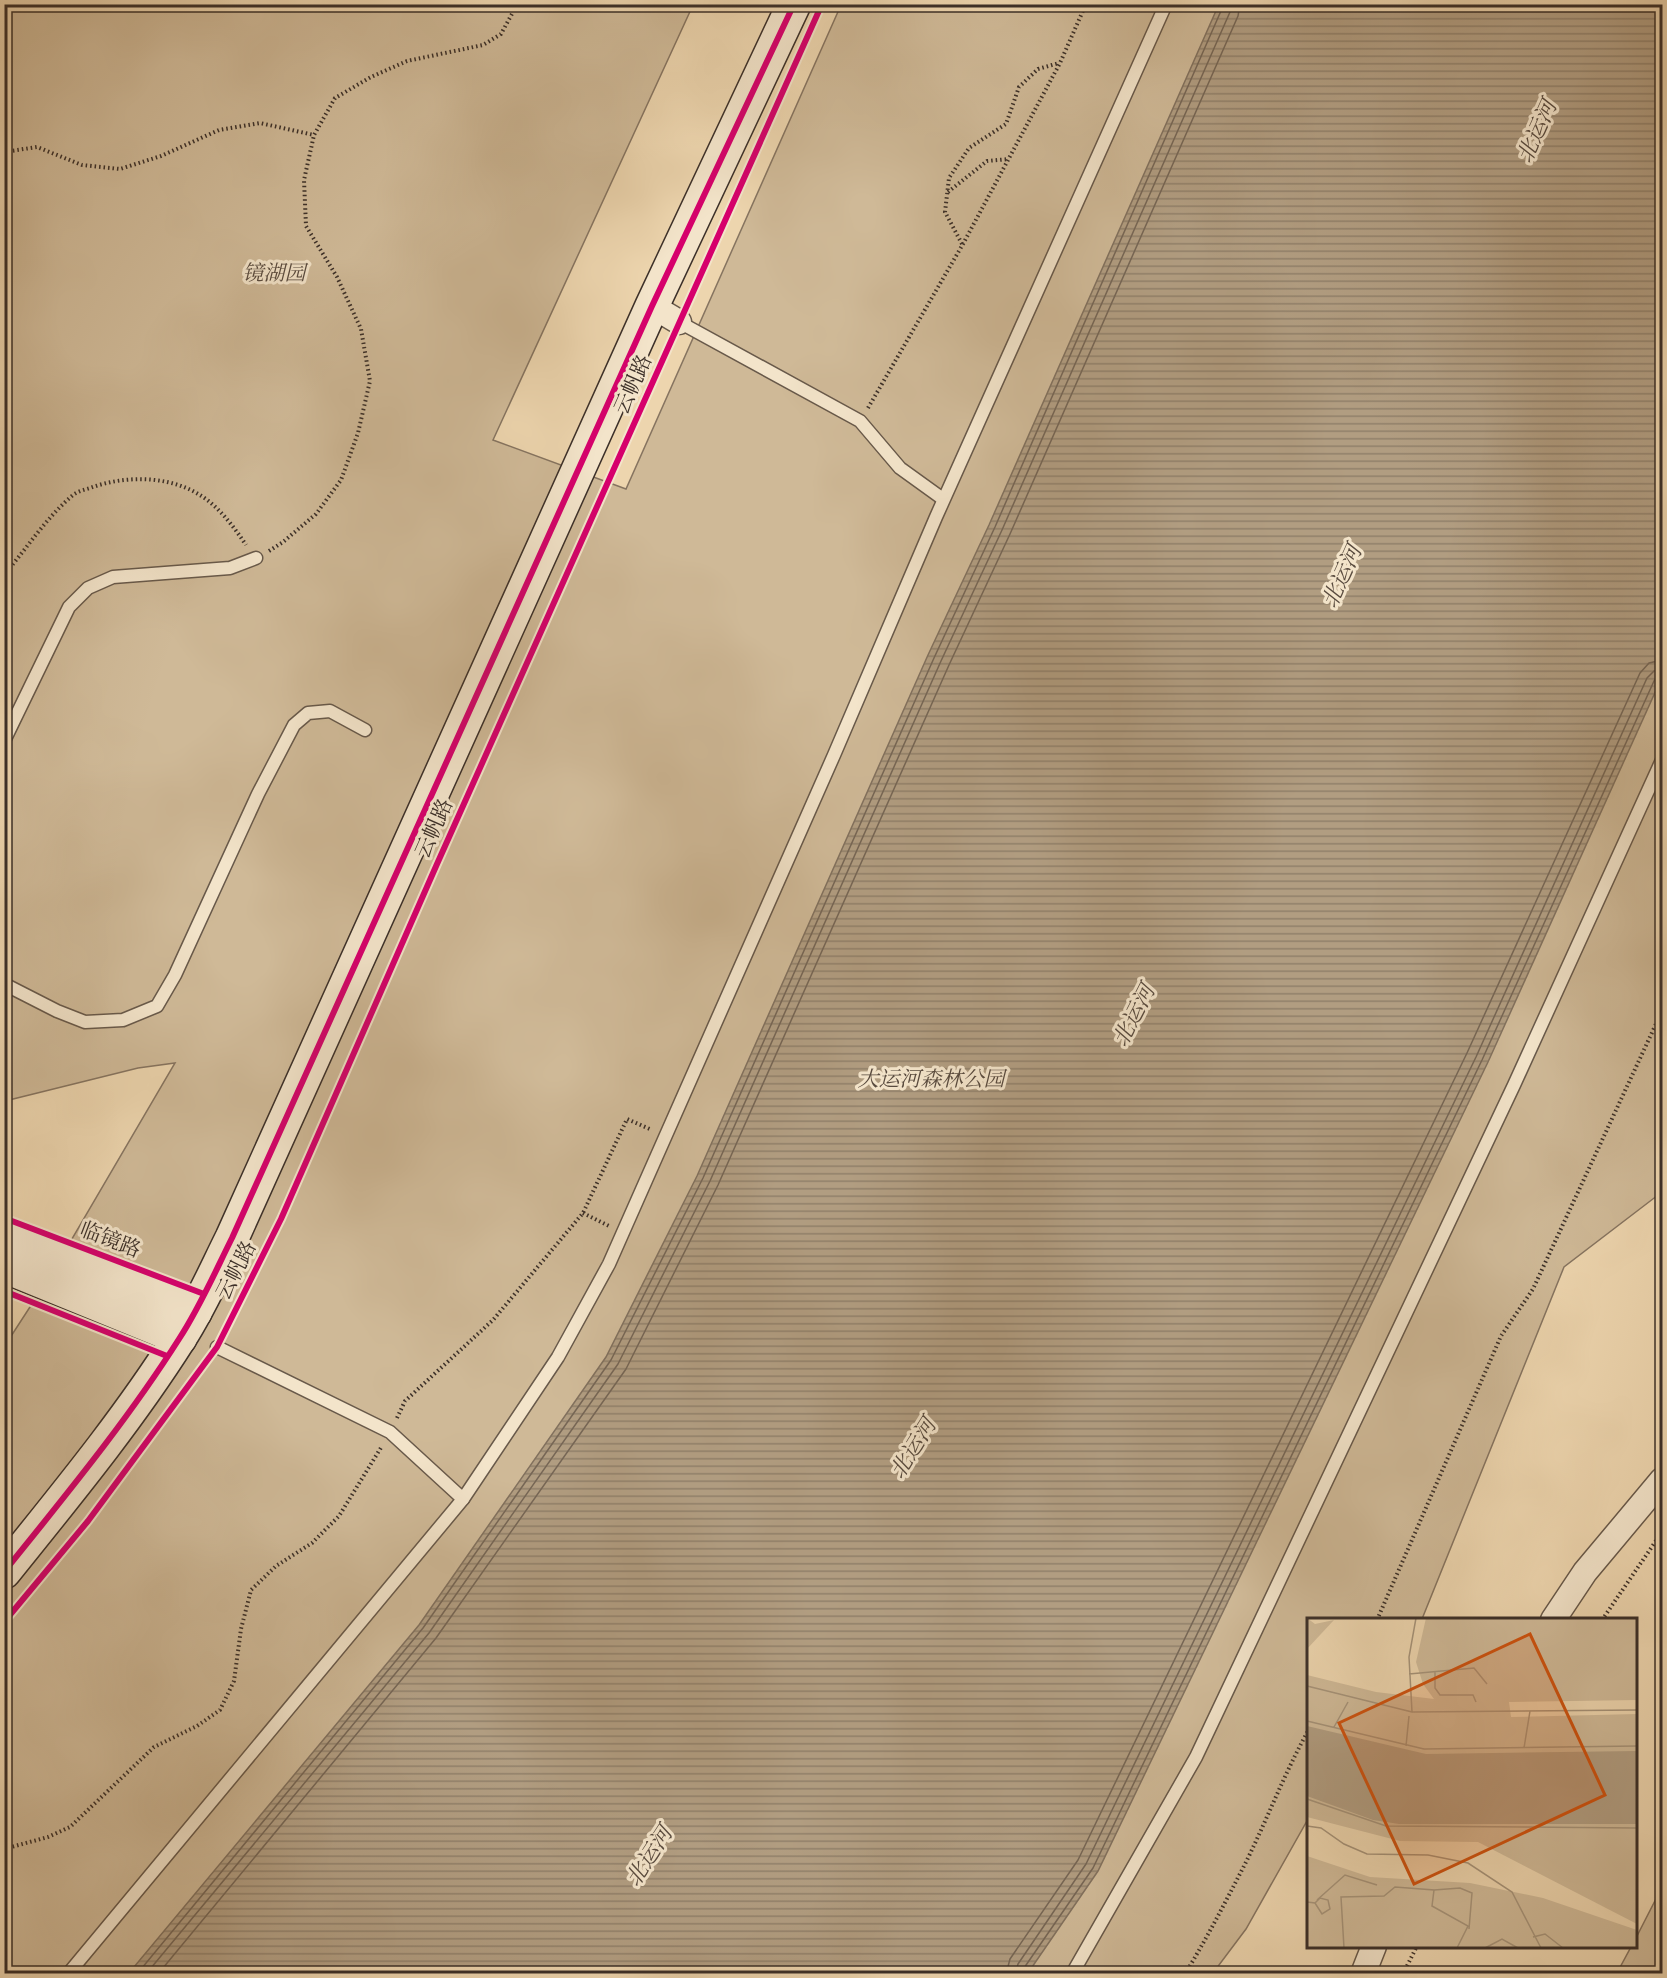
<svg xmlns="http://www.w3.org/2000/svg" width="1667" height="1978" font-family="'Old Standard TT','Noto Serif SC',serif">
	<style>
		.green { fill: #cfb997; stroke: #867460; stroke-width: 1.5 }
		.water { fill: url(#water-rules); stroke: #82715e; stroke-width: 1.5 }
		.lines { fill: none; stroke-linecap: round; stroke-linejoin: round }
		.shore { stroke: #766655; stroke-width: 1.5 }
		.lane-casing { stroke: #68594a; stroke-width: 15 }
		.street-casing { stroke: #68594a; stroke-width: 27 }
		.secondary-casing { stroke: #3c3029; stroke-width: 36 }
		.path { stroke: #3c3029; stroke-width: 4; stroke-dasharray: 1.5 3; stroke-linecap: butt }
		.lane { stroke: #f3e4ca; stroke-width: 12 }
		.street { stroke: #f3e4ca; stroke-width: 24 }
		.secondary { stroke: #f3e4ca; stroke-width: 33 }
		.cycleway-casing { stroke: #f3e4ca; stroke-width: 10 }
		.cycleway { stroke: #d6006c; stroke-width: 6 }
		.labels { text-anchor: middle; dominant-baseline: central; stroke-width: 6; stroke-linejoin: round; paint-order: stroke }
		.park-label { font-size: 21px; font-style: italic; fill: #594b3f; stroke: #f3e4ca }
		.street-label { font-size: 21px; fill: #3c3029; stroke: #f3e4ca }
		.water-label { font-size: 22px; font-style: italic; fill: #594b3f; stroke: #f3e4ca }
		.inset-road { fill: none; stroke: #a69379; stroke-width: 1.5 }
		.view { fill: #ce5310; fill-opacity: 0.15; stroke: #ce5310; stroke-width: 3 }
		.inset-edge { fill: none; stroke: #3c3029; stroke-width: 3 }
	</style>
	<defs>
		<pattern id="water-rules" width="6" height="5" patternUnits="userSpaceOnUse" patternTransform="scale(1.5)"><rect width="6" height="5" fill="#b19d81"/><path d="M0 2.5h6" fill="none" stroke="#91806a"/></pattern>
	</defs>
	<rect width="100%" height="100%" fill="#edd5ae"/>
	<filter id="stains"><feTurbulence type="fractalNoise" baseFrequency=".00333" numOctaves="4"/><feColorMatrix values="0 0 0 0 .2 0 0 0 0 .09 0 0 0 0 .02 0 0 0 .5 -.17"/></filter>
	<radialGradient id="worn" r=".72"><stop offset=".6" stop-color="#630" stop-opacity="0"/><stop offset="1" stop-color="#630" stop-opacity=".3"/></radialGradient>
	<g class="green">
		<path d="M5,5h688l-200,435 133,49 215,-484h821v1187l-98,75 -142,352 -114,1v199l-62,110 -33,44h-1208l-1,-626 48,-74 123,-210 -37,5 -133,33z"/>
		<path d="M1662,1887v86h-45l14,-26 5,-1v-8z"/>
	</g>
	<path class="water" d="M1219,4l443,1v672l-174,385 -390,809 -70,102h-899l290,-348 187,-268 91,-181 231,-521 61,-130z"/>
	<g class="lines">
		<g class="shore">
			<path d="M137,1974l286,-346 188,-268 92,-182 231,-520 61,-131 229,-523"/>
			<path d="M146,1974l283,-341 189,-269 92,-183 231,-520 61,-131 228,-518 1,-8"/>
			<path d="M158,1974l278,-336 190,-269 92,-184 231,-520 61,-131 228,-518 2,-12"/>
			<path d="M1006,1974l4,-15 68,-99 389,-807 173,-380 9,-10 13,-3"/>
			<path d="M1015,1974l3,-10 68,-100 390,-807 171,-379 7,-7 8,-2"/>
			<path d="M1023,1974l1,-6 69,-100 389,-808 172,-379 3,-4h5"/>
		</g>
		<g class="lane-casing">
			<g id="lane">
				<path d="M679,322l181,99 40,47 43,31"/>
				<path d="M4,741l65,-134 19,-19 25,-11 117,-9 26,-10"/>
				<path d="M4,984l53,27 28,11 38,-2 34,-14 18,-31 83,-181 36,-69 14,-12 22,-2 35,19"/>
				<path d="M217,1347l173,85 73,67"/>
				<path d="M68,1974l395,-475 95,-142 51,-93 225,-509 102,-238 230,-513"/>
				<path d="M1072,1974l124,-217 318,-672 148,-325"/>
			</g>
		</g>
		<g class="street-casing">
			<g id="street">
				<path d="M652,306l27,16"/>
				<path d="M1553,1620l32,-48 77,-92"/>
				<path d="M1363,1974l11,-28"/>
			</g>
		</g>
		<g class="secondary-casing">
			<g id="secondary">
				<path d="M4,1239l191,73"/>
				<path d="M4,1266l176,72"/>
				<path d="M4,1572c61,-76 123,-151 175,-233 21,-32 36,-67 53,-101l420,-932 142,-302"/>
			</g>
		</g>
		<g class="path">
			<path d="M4,152l33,-5 45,18 38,4 41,-13 58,-26 41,-7 54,12"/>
			<path d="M948,192l39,-31 22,-2"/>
			<path d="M962,244l-17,-32 4,-34 20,-30 37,-24 13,-37 19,-18 21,-6"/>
			<path d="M868,408l95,-164 97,-181 26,-59"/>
			<path d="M269,551l14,-9 33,-28 25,-34 17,-47 12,-52 -9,-52 -24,-52 -31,-51 -2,-46 10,-45 21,-37 36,-21 36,-16 76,-16 18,-11 12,-22v-8"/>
			<path d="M4,575c23,-27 42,-57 69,-80 5,-4 11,-5 17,-7 38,-14 88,-13 121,15 14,12 25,27 35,42"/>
			<path d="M583,1213l26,13"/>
			<path d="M397,1418l8,-17 88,-81 90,-107 44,-94 25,11"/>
			<path d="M1377,1620l124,-284 32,-47 129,-278"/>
			<path d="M1602,1620l60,-88"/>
			<path d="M4,1849l44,-12 22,-10 84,-80 43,-21 23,-16 14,-29 7,-52 10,-39 25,-24 36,-23 27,-27 43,-70"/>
			<path d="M1185,1974c22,-36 41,-73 60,-110 22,-44 39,-90 63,-133"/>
			<path d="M1403,1974l14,-28"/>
		</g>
		<use href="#lane" class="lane"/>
		<use href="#street" class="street"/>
		<use href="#secondary" class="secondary"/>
		<g class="cycleway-casing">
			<g id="cycleway">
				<path d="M4,1218l200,76"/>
				<path d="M4,1291l163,65"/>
				<path d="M4,1572c61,-76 123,-151 175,-233 21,-32 36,-67 53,-101l420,-932 142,-302"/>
				<path d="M4,1622l84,-101 129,-174 64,-128 156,-355 385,-860"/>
			</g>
		</g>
		<use href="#cycleway" class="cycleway"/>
	</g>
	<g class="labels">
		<g class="park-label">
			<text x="274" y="274">镜湖园</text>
			<text x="931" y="1080">大运河森林公园</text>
		</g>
		<g class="street-label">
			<text transform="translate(634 385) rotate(-66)">云帆路</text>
			<text transform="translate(435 829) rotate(-66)">云帆路</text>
			<text transform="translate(110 1241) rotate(21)">临镜路</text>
			<text transform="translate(237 1271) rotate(-63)">云帆路</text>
		</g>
		<g class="water-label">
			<text transform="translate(1538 132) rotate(-66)">北运河</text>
			<text transform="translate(1343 577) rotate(-66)">北运河</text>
			<text transform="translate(1135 1016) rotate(-63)">北运河</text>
			<text transform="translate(914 1449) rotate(-58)">北运河</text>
			<text transform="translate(650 1857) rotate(-57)">北运河</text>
		</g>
	</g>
	<g transform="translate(1307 1618)">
		<rect width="330" height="330" fill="#edd5ae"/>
		<path d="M119,0h211v82l-128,2 2,15 126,-3v210l-159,-82 -78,-1 -93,-24v-142l69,17 58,7 -11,-15 -7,-22zM0,238l63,21 100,6 73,15 94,32v18h-330z" fill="#cfb997"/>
		<path d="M0,0l8,6 19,-4 -27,29z" fill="#cfb997"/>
		<path d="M0,108l119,28 211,-3v73h-238l-26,-4 -66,-24z" fill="#b19d81"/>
		<path class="inset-road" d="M128,54v16l5,7h33l3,7M102,56l65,-6 13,16M0,68l105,26 225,-2M105,94l-3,-55 7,-39M0,103l117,28 213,-3M27,109l14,-25M99,128l3,-30M217,130l6,-37M0,181l79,27 251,2M0,208l14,2 23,16 23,10 61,1 40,8 44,29 29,56M127,272l26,-2 12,5 -3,36M10,282l28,-25 32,10M0,284l8,1 7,11 8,-5 -2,-9 -8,-2 -5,5M226,319l12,-3 18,14M37,330l-3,-51 43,-1 11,-9 39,3 -2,16 36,20 -11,22M178,330l17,-9 16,9"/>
		<path class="view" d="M223,16l75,161 -191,89 -75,-161z"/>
		<rect width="330" height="330" class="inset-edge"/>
	</g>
	<rect width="1667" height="1978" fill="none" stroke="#edd5ae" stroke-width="24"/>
	<rect x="6" y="6" width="1655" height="1966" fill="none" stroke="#3c3029" stroke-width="3"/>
	<rect x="12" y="12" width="1643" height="1954" fill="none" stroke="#3c3029" stroke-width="1.5"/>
	<rect width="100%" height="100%" filter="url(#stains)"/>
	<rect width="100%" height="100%" fill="url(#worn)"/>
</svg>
